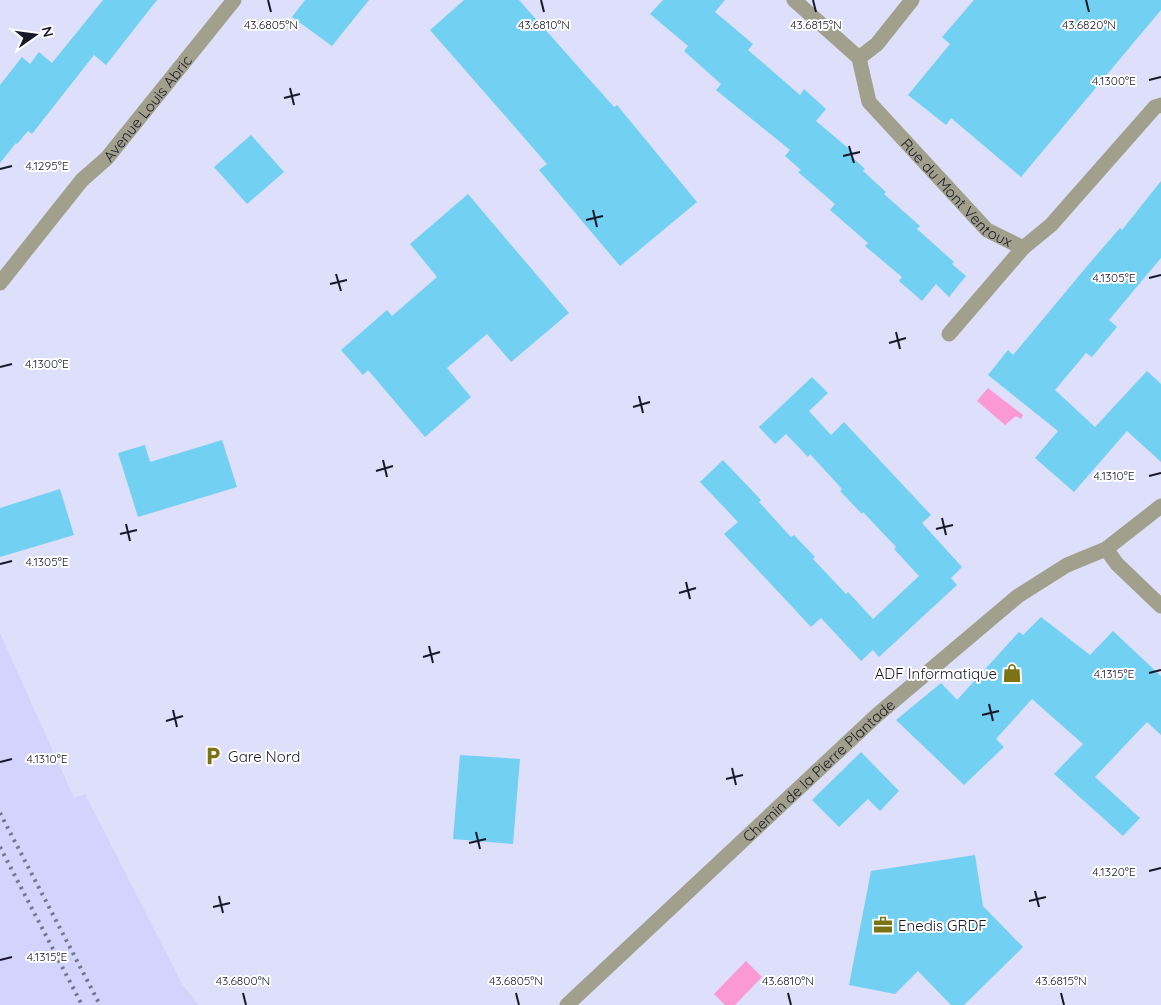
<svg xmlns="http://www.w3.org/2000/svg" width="1161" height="1005" font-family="Quicksand,sans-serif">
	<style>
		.built { fill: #d3d4fe }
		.water { fill: #fa99d3 }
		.building { fill: #72d1f3 }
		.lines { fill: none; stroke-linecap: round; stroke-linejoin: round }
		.minor { stroke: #a1a08d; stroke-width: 15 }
		.rail { stroke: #76768b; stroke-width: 4; stroke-dasharray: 2.5 5; stroke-linecap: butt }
		.ticks { fill: none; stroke: #181828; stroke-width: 2 }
		.labels { text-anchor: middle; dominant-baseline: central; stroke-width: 4; stroke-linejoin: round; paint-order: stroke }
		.street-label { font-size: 15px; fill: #181828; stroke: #fff }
		.poi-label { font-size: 15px; fill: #181828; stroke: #fff; text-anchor: start }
		.ticks-label { font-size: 12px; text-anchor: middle; fill: #181828; stroke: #fff; stroke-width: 4; stroke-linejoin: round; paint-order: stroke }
	</style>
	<rect width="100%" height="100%" fill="#dedffa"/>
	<path class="built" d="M0,633l74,165 11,-4 97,190 16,21h-198z"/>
	<g class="water">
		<path d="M988,388l35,27 -2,4 -5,-3 -11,9 -28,-24z"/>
		<path d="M746,961l16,16 -27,28h-10l-11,-11z"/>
	</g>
	<g class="building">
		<path d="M103,0h54l-51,65 -12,-10 -62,79 -4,-3 -11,13 -1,-1 -16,20v-78l22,-28 8,7 9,-12 13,11z"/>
		<path d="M305,0h64l-37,46 -40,-29z"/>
		<path d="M464,0h55l95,107 3,-2 80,97 -77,64 -81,-96 8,-6 -117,-134z"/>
		<path d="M663,0h62l-10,12 38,32 -5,6 52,45 4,-6 22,20 -10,12 38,32 -3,3 14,13 -2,2 23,21 -2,2 36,32 -3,3 37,33 -2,2 14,12 -17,21 -13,-13 -14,17 -23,-20 3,-4 -37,-31 3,-3 -38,-33 5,-6 -37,-32 3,-2 -16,-14 5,-6 -74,-60 5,-6 -37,-33 4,-5 -38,-32z"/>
		<path d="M974,0h187v10l-140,167 -70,-59 -5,7 -38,-30 42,-51 -8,-7z"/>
		<path d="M251,135l33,37 -37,32 -33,-37z"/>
		<path d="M1161,181v77l-52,62 8,7 -25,30 -6,-4 -31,37 40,37 52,-56 14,13v78l-34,-31 -53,61 -39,-34 23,-27 -70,-56 20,-25 5,5 75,-90 32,-37 2,2z"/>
		<path d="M468,194l101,119 -58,49 -24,-28 -40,34 24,29 -46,40 -57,-67 -5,5 -22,-25 46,-40 5,6 45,-39 -27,-33z"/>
		<path d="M812,377l16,16 -19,18 22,24 13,-13 87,93 -9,8 40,44 -11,11 6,7 -78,72 -6,-7 -12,11 -40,-43 -10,9 -87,-93 14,-12 -38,-40 23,-22 38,40 -2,2 32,35 3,-2 21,22 -2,2 33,35 2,-2 25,27 46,-43 -25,-27 2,-2 -33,-35 -1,2 -22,-23 2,-2 -32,-35 -2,3 -22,-23 -11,10 -16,-17z"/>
		<path d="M222,440l15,47 -99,30 -20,-64 27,-8 5,17z"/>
		<path d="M60,489l14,46 -74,22v-49z"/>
		<path d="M1041,617l49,38 23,-24 48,45v59l-14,-13 -52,55 45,41 -17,18 -69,-62 29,-30 -51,-45 -36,40 8,8 -40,38 -68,-65 45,-37 16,17 62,-68 4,3z"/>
		<path d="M861,752l38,39 -19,20 -12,-12 -29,28 -27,-27z"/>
		<path d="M460,755l60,4 -7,85 -60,-5z"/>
		<path d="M975,855l8,51 40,41 -59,58h-13l-33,-34 -23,23 -46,-9 22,-114z"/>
	</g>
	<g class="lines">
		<g class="minor">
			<path id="s1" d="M794,0l65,58 10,44 118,128 36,18 28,-23 104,-118 6,-2"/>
			<path d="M859,58l18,-14 35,-44"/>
			<path id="s2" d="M0,283l82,-103 25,-22 127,-158"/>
			<path d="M949,334l74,-86"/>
			<path d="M1106,549l11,15 44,42"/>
			<path id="s3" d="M567,1005l310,-290 141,-119 49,-31 39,-16 55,-43"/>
		</g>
		<g class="rail">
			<path d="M0,813l100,192"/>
			<path d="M0,847l82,158"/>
		</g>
	</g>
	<path class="ticks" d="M268,0l3,12M541,0l3,12M813,0l3,12M1086,0l3,12M1149,80l12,-3M290,88l4,17M284,98l16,-4M849,146l5,17M843,156l17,-4M0,169l12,-3M593,210l4,17M586,220l17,-4M336,274l5,17M1149,278l12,-3M330,284l17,-4M896,332l4,17M889,343l17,-5M0,367l12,-3M639,396l4,17M633,407l17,-5M383,460l4,17M376,471l17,-5M1149,476l12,-3M942,518l4,17M126,524l4,17M936,529l17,-4M120,534l17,-4M0,564l12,-3M686,582l4,17M679,593l17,-5M429,646l4,17M423,657l17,-5M1149,673l12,-3M989,704l4,17M173,710l4,17M982,715l17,-4M166,721l17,-5M0,762l12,-3M732,768l4,17M726,779l17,-4M476,832l4,17M469,843l17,-4M1149,871l12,-3M1035,891l4,16M219,896l4,17M1029,901l17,-4M213,907l17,-4M0,960l12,-3M243,993l3,12M516,993l3,12M788,993l3,12M1061,993l3,12"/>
	<defs>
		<g id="shop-bare" transform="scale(1.5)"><path d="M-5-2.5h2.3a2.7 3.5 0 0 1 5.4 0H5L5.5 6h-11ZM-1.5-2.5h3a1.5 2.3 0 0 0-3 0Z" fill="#7b7315" stroke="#fff" stroke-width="2.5" paint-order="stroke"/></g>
		<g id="parking-bare" transform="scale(1.5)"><path d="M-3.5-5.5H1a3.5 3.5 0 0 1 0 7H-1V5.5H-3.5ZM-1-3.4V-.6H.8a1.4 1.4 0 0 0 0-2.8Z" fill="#7b7315" stroke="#fff" stroke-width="2.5" paint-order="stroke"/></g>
		<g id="office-bare" transform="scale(1.5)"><path d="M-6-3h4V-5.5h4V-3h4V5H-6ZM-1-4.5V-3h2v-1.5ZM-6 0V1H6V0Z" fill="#7b7315" stroke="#fff" stroke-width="2.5" paint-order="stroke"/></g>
	</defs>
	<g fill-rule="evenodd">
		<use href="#shop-bare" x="1012" y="673"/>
		<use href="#parking-bare" x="213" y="756"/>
		<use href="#office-bare" x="883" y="925"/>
	</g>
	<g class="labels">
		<g class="street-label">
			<text stroke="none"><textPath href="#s2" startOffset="229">Avenue Louis Abric</textPath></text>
			<text stroke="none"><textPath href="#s1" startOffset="259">Rue du Mont Ventoux</textPath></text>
			<text stroke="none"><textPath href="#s3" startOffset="344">Chemin de la Pierre Plantade</textPath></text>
		</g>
		<g class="poi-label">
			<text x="997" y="673" text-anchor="end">ADF Informatique</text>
			<text x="228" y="756">Gare Nord</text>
			<text x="898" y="925">Enedis GRDF</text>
		</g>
	</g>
	<g class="ticks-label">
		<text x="271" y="29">43.6805°N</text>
		<text x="544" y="29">43.6810°N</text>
		<text x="816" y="29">43.6815°N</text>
		<text x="1089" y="29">43.6820°N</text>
		<text x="1114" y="85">4.1300°E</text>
		<text x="47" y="170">4.1295°E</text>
		<text x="1114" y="282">4.1305°E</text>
		<text x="47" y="368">4.1300°E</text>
		<text x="1114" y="480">4.1310°E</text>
		<text x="47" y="566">4.1305°E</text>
		<text x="1114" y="678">4.1315°E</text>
		<text x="47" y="763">4.1310°E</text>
		<text x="1114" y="876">4.1320°E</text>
		<text x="47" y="961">4.1315°E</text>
		<text x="243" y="985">43.6800°N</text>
		<text x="516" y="985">43.6805°N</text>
		<text x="788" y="985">43.6810°N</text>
		<text x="1061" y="985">43.6815°N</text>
	</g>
	<g transform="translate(35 35) rotate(76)" stroke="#ffffff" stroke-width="4" paint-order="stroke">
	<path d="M0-4L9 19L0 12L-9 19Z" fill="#181828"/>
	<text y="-8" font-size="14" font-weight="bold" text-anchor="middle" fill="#181828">N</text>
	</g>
</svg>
